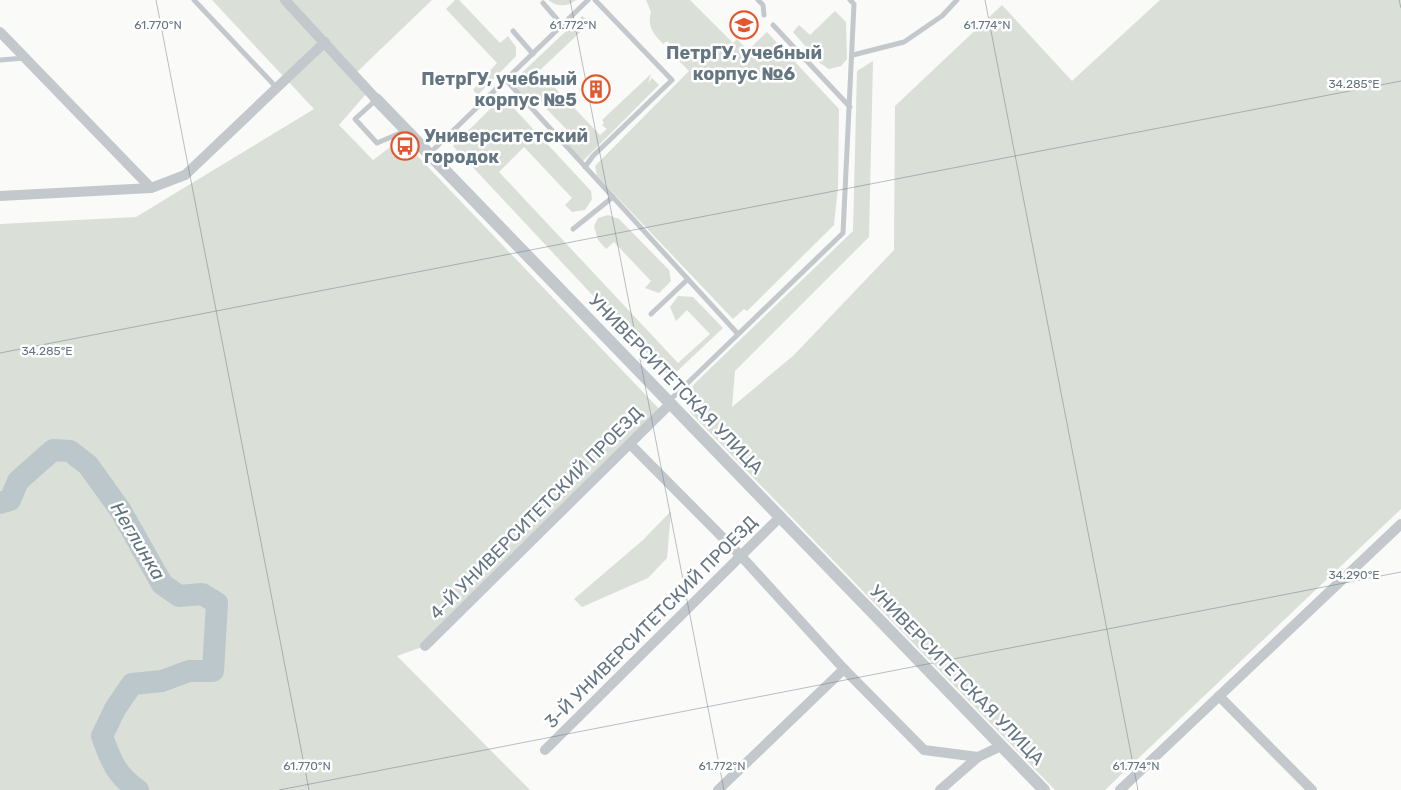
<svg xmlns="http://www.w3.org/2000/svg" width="1401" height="790" font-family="Rubik,sans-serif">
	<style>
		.green { fill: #dadfd7 }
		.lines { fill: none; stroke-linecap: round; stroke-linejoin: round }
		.river { stroke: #bbc7cb; stroke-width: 22 }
		.service { stroke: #c3c8cc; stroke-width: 5 }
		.minor { stroke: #c3c8cc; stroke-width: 10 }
		.tertiary { stroke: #c3c8cc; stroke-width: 12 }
		.ticks { fill: none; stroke: #657683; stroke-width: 1; stroke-opacity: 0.45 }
		.labels { text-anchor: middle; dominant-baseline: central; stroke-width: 5; stroke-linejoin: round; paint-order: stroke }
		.poi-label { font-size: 18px; font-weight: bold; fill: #657683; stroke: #fff }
		.street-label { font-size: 18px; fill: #657683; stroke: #fff }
		.water-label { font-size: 19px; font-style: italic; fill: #60757c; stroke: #fff }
		.ticks-label { font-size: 12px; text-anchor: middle; fill: #657683; stroke: #fff; stroke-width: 5; stroke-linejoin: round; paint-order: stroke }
	</style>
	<rect width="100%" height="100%" fill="#fafaf8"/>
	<g class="green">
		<path d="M212,0h220l-74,71 -5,7 13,16 -27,31 34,35 24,-18 9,2 256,268 -237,234 -28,10 133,134h-530v-566l136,-7 178,-108z"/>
		<path d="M455,0h4l41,43 8,-7 8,11v9l-38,39 -5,-5 24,-27 -51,-54z"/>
		<path d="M548,0h28c-9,7 -19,7 -28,0z"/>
		<path d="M646,0h44l43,43 4,-4 11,11 19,-18 72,77 -1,78 -4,38 -87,86 -3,-2 -11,10 -136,-143 -2,-10 94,-95 -19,-19 4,-4 -7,-7 -4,3c-10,-11 -16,-17 -12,-32z"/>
		<path d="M1160,0h241v509l-296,281h-50l-365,-378 -2,-15 6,-13 159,-153 4,-160 16,-10 -4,176 -134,134 -3,36 62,-52 100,-105 1,-144 107,-101 70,76z"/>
		<path d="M835,11l11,11 1,37 -6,7 -12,3 -9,-6 -27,-31 6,-7 11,10z"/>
		<path d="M582,16l9,6 -52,49 61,64 7,-6 -5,-4 2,-2 -2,-3 49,-46 -3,9 4,-5 7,7 -77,77 -22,-23 8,-8 -30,-31 -7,6 -21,-22z"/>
		<path d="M499,100l9,2 83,89 1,8 -7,11 -13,2 -7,-7 7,-7 -48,-51 -25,25 179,191 32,-29 -23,-24 -11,11 -6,-14 8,-11 15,1 30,31 -53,50 -217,-232z"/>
		<path d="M608,215l11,4 50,51 2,11 -12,12 -14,-5 6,-7 -37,-39 -8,7 -8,-9 -4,-14 4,-8z"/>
		<path d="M671,511l-4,47 -19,20 -66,29 -8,-8 69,-59z"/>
	</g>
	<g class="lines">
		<path class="river" d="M0,503l10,-3 8,-19 35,-31 17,1 18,14 33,46 41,73 17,12 23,-2 15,9 -4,68h-24l-27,10 -30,3 -17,25 -13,27c9,25 14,39 36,54"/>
		<g class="service">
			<path d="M194,0l82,87"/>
			<path d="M758,0l5,5 1,10"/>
			<path d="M543,3l19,22"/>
			<path d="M773,25l77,82"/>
			<path d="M513,31l20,23"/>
			<path d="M853,55l51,-13 38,-26 15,-16"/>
			<path d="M0,60l25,-2"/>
			<path d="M506,80l232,254"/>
			<path d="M376,100l-21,19 22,24 28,-12"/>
			<path d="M429,154l159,-154"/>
			<path d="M585,167l8,-11 79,-76 -77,-80"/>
			<path d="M573,229l40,-32"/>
			<path d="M651,314l37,-35"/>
			<path d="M669,401l174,-168 11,-229 -4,-4"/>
		</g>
		<g class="minor">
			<path d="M285,0l91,99"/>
			<path d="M0,32l151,156"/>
			<path d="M0,196l151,-8 34,-13 140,-133"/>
			<path d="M630,444l111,112 103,113 80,81 54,7"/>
			<path d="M425,646l245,-242"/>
			<path d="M1219,696l93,94"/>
			<path d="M545,750l235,-233"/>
			<path d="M718,790l126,-121"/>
			<path d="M940,790l38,-33 23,-11"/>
			<path d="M1120,790l281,-266"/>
		</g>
		<path class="tertiary" d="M376,99l668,691"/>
	</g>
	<path class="ticks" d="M156,0l153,790M570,0l154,790M985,0l153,790M1399,0l2,8M0,353l1401,-272M279,790l1122,-218"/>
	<defs>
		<g id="university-ring" transform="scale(1.4375)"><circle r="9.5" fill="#fff" stroke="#e4572e" stroke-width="1.5"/><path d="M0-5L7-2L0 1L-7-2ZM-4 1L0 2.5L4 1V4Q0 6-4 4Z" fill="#e4572e"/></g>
		<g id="building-ring" transform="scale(1.4375)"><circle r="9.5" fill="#fff" stroke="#e4572e" stroke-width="1.5"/><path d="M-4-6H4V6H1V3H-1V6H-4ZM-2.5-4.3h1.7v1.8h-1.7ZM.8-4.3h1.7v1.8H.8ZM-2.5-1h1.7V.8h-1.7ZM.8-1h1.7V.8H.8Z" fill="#e4572e"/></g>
		<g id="bus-ring" transform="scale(1.4375)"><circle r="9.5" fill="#fff" stroke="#e4572e" stroke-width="1.5"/><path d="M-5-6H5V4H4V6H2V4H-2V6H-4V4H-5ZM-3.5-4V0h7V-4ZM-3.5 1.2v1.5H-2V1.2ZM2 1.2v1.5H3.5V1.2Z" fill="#e4572e"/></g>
	</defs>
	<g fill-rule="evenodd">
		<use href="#university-ring" x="744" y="25"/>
		<use href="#building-ring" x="596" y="89"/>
		<use href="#bus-ring" x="405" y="146"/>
	</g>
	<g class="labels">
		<g class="poi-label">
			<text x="744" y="53">ПетрГУ, учебный<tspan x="744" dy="21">корпус №6</tspan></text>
			<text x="577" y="79" text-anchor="end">ПетрГУ, учебный<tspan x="577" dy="21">корпус №5</tspan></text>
			<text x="424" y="136" text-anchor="start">Университетский<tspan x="424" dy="21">городок</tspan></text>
		</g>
		<g class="street-label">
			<text transform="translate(676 384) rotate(46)">УНИВЕРСИТЕТСКАЯ УЛИЦА</text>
			<text transform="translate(536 513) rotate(-45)">4-Й УНИВЕРСИТЕТСКИЙ ПРОЕЗД</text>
			<text transform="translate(651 622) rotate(-45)">3-Й УНИВЕРСИТЕТСКИЙ ПРОЕЗД</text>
			<text transform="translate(957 675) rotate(46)">УНИВЕРСИТЕТСКАЯ УЛИЦА</text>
		</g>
		<g class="water-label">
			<text transform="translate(138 541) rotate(59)">Неглинка</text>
		</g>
	</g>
	<g class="ticks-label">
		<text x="158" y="29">61.770°N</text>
		<text x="573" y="29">61.772°N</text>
		<text x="987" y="29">61.774°N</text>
		<text x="1354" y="88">34.285°E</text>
		<text x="47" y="355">34.285°E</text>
		<text x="1354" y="579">34.290°E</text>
		<text x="307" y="770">61.770°N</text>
		<text x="722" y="770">61.772°N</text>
		<text x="1136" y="770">61.774°N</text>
	</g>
</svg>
